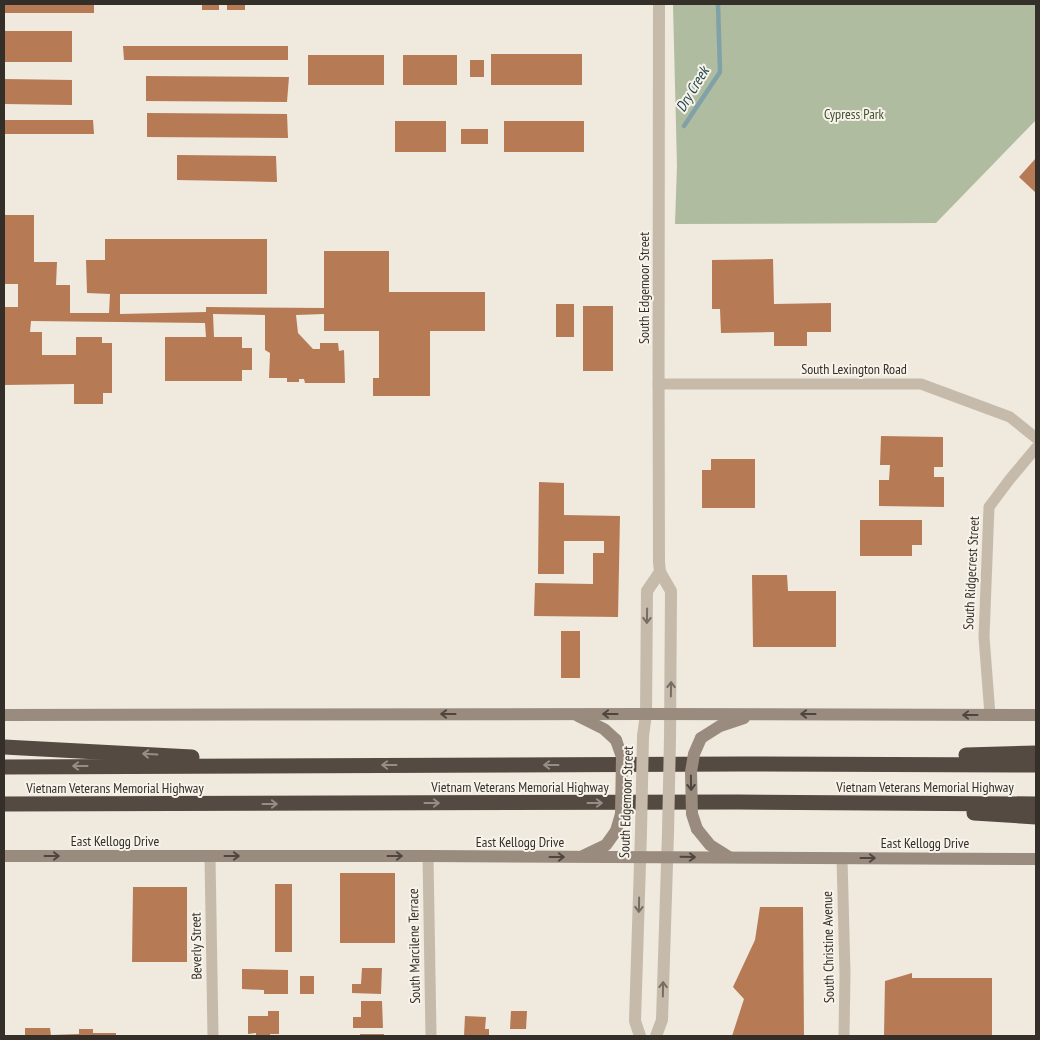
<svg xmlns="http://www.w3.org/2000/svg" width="1040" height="1040" font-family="'PT Sans Narrow',sans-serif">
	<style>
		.green { fill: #afbca0 }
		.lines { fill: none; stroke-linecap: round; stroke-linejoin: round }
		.stream { stroke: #81a1a9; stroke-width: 4.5 }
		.building { fill: #b67a55 }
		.minor { stroke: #c6bbab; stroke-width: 11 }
		.tertiary { stroke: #c6bbab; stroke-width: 12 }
		.secondary { stroke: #998b7d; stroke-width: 12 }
		.motorway { stroke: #544a42; stroke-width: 15 }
		.tertiary-bridge { stroke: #c6bbab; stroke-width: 12 }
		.secondary-bridge { stroke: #998b7d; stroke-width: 12 }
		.oneway { stroke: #766e64 }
		.oneway2 { stroke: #4e463e }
		.oneway3 { stroke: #958e85 }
		.labels { text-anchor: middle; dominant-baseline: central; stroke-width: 4; stroke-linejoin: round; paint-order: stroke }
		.park-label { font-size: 14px; fill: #405030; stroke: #f7f3ea }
		.street-label { font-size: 14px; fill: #352f29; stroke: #f7f3ea }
		.water-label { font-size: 15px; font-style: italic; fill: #244851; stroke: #f7f3ea }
	</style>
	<rect width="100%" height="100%" fill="#efe9de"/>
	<path class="green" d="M673,4h363v116l-100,103 -261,1 2,-58z"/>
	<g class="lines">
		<path class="stream" d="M684,126l36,-54 -2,-68"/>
	</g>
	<g class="building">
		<rect x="4" y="4" width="90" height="9"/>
		<rect x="202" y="4" width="17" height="6"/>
		<rect x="227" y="4" width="18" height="6"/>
		<rect x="4" y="31" width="68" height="31"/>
		<path d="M123,46h165v14h-164z"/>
		<rect x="491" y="54" width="91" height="31"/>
		<rect x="308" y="55" width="76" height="30"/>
		<rect x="403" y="55" width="54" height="30"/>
		<rect x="470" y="60" width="14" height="17"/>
		<path d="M146,76l143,1 -2,25 -141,-1z"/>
		<path d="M4,79l68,1v25l-68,-1z"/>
		<path d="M147,113l140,1 1,24 -141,-1z"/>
		<path d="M4,120h89l1,14h-90z"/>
		<rect x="395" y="121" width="51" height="31"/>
		<rect x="504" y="121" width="80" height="31"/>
		<rect x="461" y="129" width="27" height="15"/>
		<path d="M177,155l99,1 1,26 -100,-2z"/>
		<path d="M1036,158v35l-17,-16z"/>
		<path d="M5,215h29v47h23l-1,23h14v28h39l1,-19 -23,-1 -1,-33h19v-21h162v55h-147v20l86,-2v-5l118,1v-57h65v41h96v39h-55v65h-57v-18h6v-47h-55v-17l-28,1 2,18 15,16h7v-6h18l1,8 5,-1 1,33h-40l-1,-4h-5v3h-12v-4h-18l1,-25 -5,-3v-35l-52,-1 1,23h28v11h10v22h-10v11h-77v-44h41l-1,-14 -174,-2 -1,11h12v23h34v-18h26v6h10v50h-9v11h-29v-20l-70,1v-78h14v-23h-14z"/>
		<path d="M773,259l1,45 57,-1v29h-24v14h-33v-14l-53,1 -1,-24h-8v-49z"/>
		<rect x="556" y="304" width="18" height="33"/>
		<rect x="583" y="306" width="30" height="65"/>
		<path d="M881,436l62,1v30h-9v10h10v30l-65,-1v-26h10l1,-15h-10z"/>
		<path d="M711,459h44v49h-53v-38h9z"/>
		<path d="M539,482l25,1v32l56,1 -2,101 -84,-1 1,-33 58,1v-31h11v-12h-40v33h-26z"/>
		<path d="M860,520h62v25h-10v11h-52z"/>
		<path d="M752,575h35l1,16h48v56h-83z"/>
		<rect x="561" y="631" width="19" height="47"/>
		<rect x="340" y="873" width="55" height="70"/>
		<rect x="275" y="884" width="17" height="68"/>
		<path d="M133,887h54v75h-55z"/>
		<path d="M760,907h43l1,129h-72l12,-37 -11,-12 22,-47z"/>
		<path d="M362,968h20l-1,26 -29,-1v-9h9z"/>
		<path d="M242,969l46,1v24h-24v-4l-22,-1z"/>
		<path d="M912,973v5h80v58h-108l1,-55z"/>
		<rect x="300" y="976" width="14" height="18"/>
		<path d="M361,1001h21l1,27h-30v-11h8z"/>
		<path d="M268,1011h11v23h-9v2h-14v-3l-8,1v-18h20z"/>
		<path d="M511,1011h16l-1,18h-16z"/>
		<path d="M465,1016l21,1 -1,12h4v7h-25z"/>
		<path d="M25,1028h25l1,8h-26z"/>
		<path d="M79,1029h14v4h23v3h-65v-1l28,-1z"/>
		<rect x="360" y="1034" width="24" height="2"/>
	</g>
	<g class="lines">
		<g class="minor">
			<path d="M658,384h263l89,33 26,21"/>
			<path d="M990,715l-6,-78 5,-130 21,-28 26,-31"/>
			<path d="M210,856l3,180"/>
			<path d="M428,856l3,180"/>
			<path d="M842,858l3,116 -1,62"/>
		</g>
		<g class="tertiary">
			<path d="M659,4c0,186 -1,372 0,558l1,10 11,19 -1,147"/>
			<path d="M643,736l3,-22 1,-123 13,-19"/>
			<path d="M640,1036l-5,-15 6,-189"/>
			<path d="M656,1036l6,-16 6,-187"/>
		</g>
		<g class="secondary">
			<path d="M4,715l642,-1 390,1"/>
			<path d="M578,716l26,13 12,11"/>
			<path d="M701,738l19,-12 24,-8"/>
			<path d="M697,829l13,16 19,12"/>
			<path d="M4,856h424l608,3"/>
			<path d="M583,856l23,-11 10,-14"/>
		</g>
		<g class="motorway">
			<path d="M4,747l188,10"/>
			<path d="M966,755l70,-2"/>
			<path d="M4,767l736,-3 296,1"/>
			<path d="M4,804l733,-2 299,2"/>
			<path d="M974,813l62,4"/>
		</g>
		<g class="tertiary-bridge">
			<path d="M641,832l2,-96"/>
			<path d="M668,833l2,-95"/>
		</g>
		<g class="secondary-bridge">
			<path d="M616,740l6,17 -1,57 -5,17"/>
			<path d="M697,829l-5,-15 -1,-42 3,-18 7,-16"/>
		</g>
	</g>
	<defs><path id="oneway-shaft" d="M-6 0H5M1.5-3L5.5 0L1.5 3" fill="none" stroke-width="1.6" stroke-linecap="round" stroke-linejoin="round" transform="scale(1.25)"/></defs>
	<g class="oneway">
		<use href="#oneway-shaft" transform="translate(647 616) rotate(91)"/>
		<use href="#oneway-shaft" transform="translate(671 689) rotate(-89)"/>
		<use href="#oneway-shaft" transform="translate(639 905) rotate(91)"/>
		<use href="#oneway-shaft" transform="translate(663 989) rotate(-89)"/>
	</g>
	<g class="oneway2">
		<use href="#oneway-shaft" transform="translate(448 714) rotate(180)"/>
		<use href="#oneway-shaft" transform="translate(610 714) rotate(180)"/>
		<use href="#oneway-shaft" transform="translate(808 714) rotate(-180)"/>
		<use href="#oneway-shaft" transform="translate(970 715) rotate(-180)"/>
		<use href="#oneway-shaft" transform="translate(691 783) rotate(89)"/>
		<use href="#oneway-shaft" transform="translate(52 856)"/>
		<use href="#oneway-shaft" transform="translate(232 856)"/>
		<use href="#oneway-shaft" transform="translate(395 856)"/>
		<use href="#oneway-shaft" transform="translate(557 857)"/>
		<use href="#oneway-shaft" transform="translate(688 857) rotate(1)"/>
		<use href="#oneway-shaft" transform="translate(868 858)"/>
	</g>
	<g class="oneway3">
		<use href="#oneway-shaft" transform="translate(150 754) rotate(-177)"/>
		<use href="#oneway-shaft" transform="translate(389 765) rotate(180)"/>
		<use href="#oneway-shaft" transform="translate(551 765) rotate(180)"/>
		<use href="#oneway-shaft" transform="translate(80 766) rotate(180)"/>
		<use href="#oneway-shaft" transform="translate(432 803)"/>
		<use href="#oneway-shaft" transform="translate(595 803)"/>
		<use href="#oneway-shaft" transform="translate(270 804)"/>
	</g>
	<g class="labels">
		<g class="park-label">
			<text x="854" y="114">Cypress Park</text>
		</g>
		<g class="street-label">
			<text transform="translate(644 288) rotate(-90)">South Edgemoor Street</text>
			<text x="854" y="369">South Lexington Road</text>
			<text transform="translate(971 573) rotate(-87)">South Ridgecrest Street</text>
			<text x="520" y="787">Vietnam Veterans Memorial Highway</text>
			<text x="925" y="787">Vietnam Veterans Memorial Highway</text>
			<text x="115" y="788">Vietnam Veterans Memorial Highway</text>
			<text transform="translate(626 802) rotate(-88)">South Edgemoor Street</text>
			<text x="115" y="841">East Kellogg Drive</text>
			<text x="520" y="842">East Kellogg Drive</text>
			<text x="925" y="843">East Kellogg Drive</text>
			<text transform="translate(196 946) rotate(-91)">Beverly Street</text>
			<text transform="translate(414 946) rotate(-91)">South Marcilene Terrace</text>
			<text transform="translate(828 947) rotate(-91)">South Christine Avenue</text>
		</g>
		<g class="water-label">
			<text transform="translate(692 89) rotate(-59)">Dry Creek</text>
		</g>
	</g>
	<rect width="1040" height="1040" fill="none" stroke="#352f29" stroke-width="10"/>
</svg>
